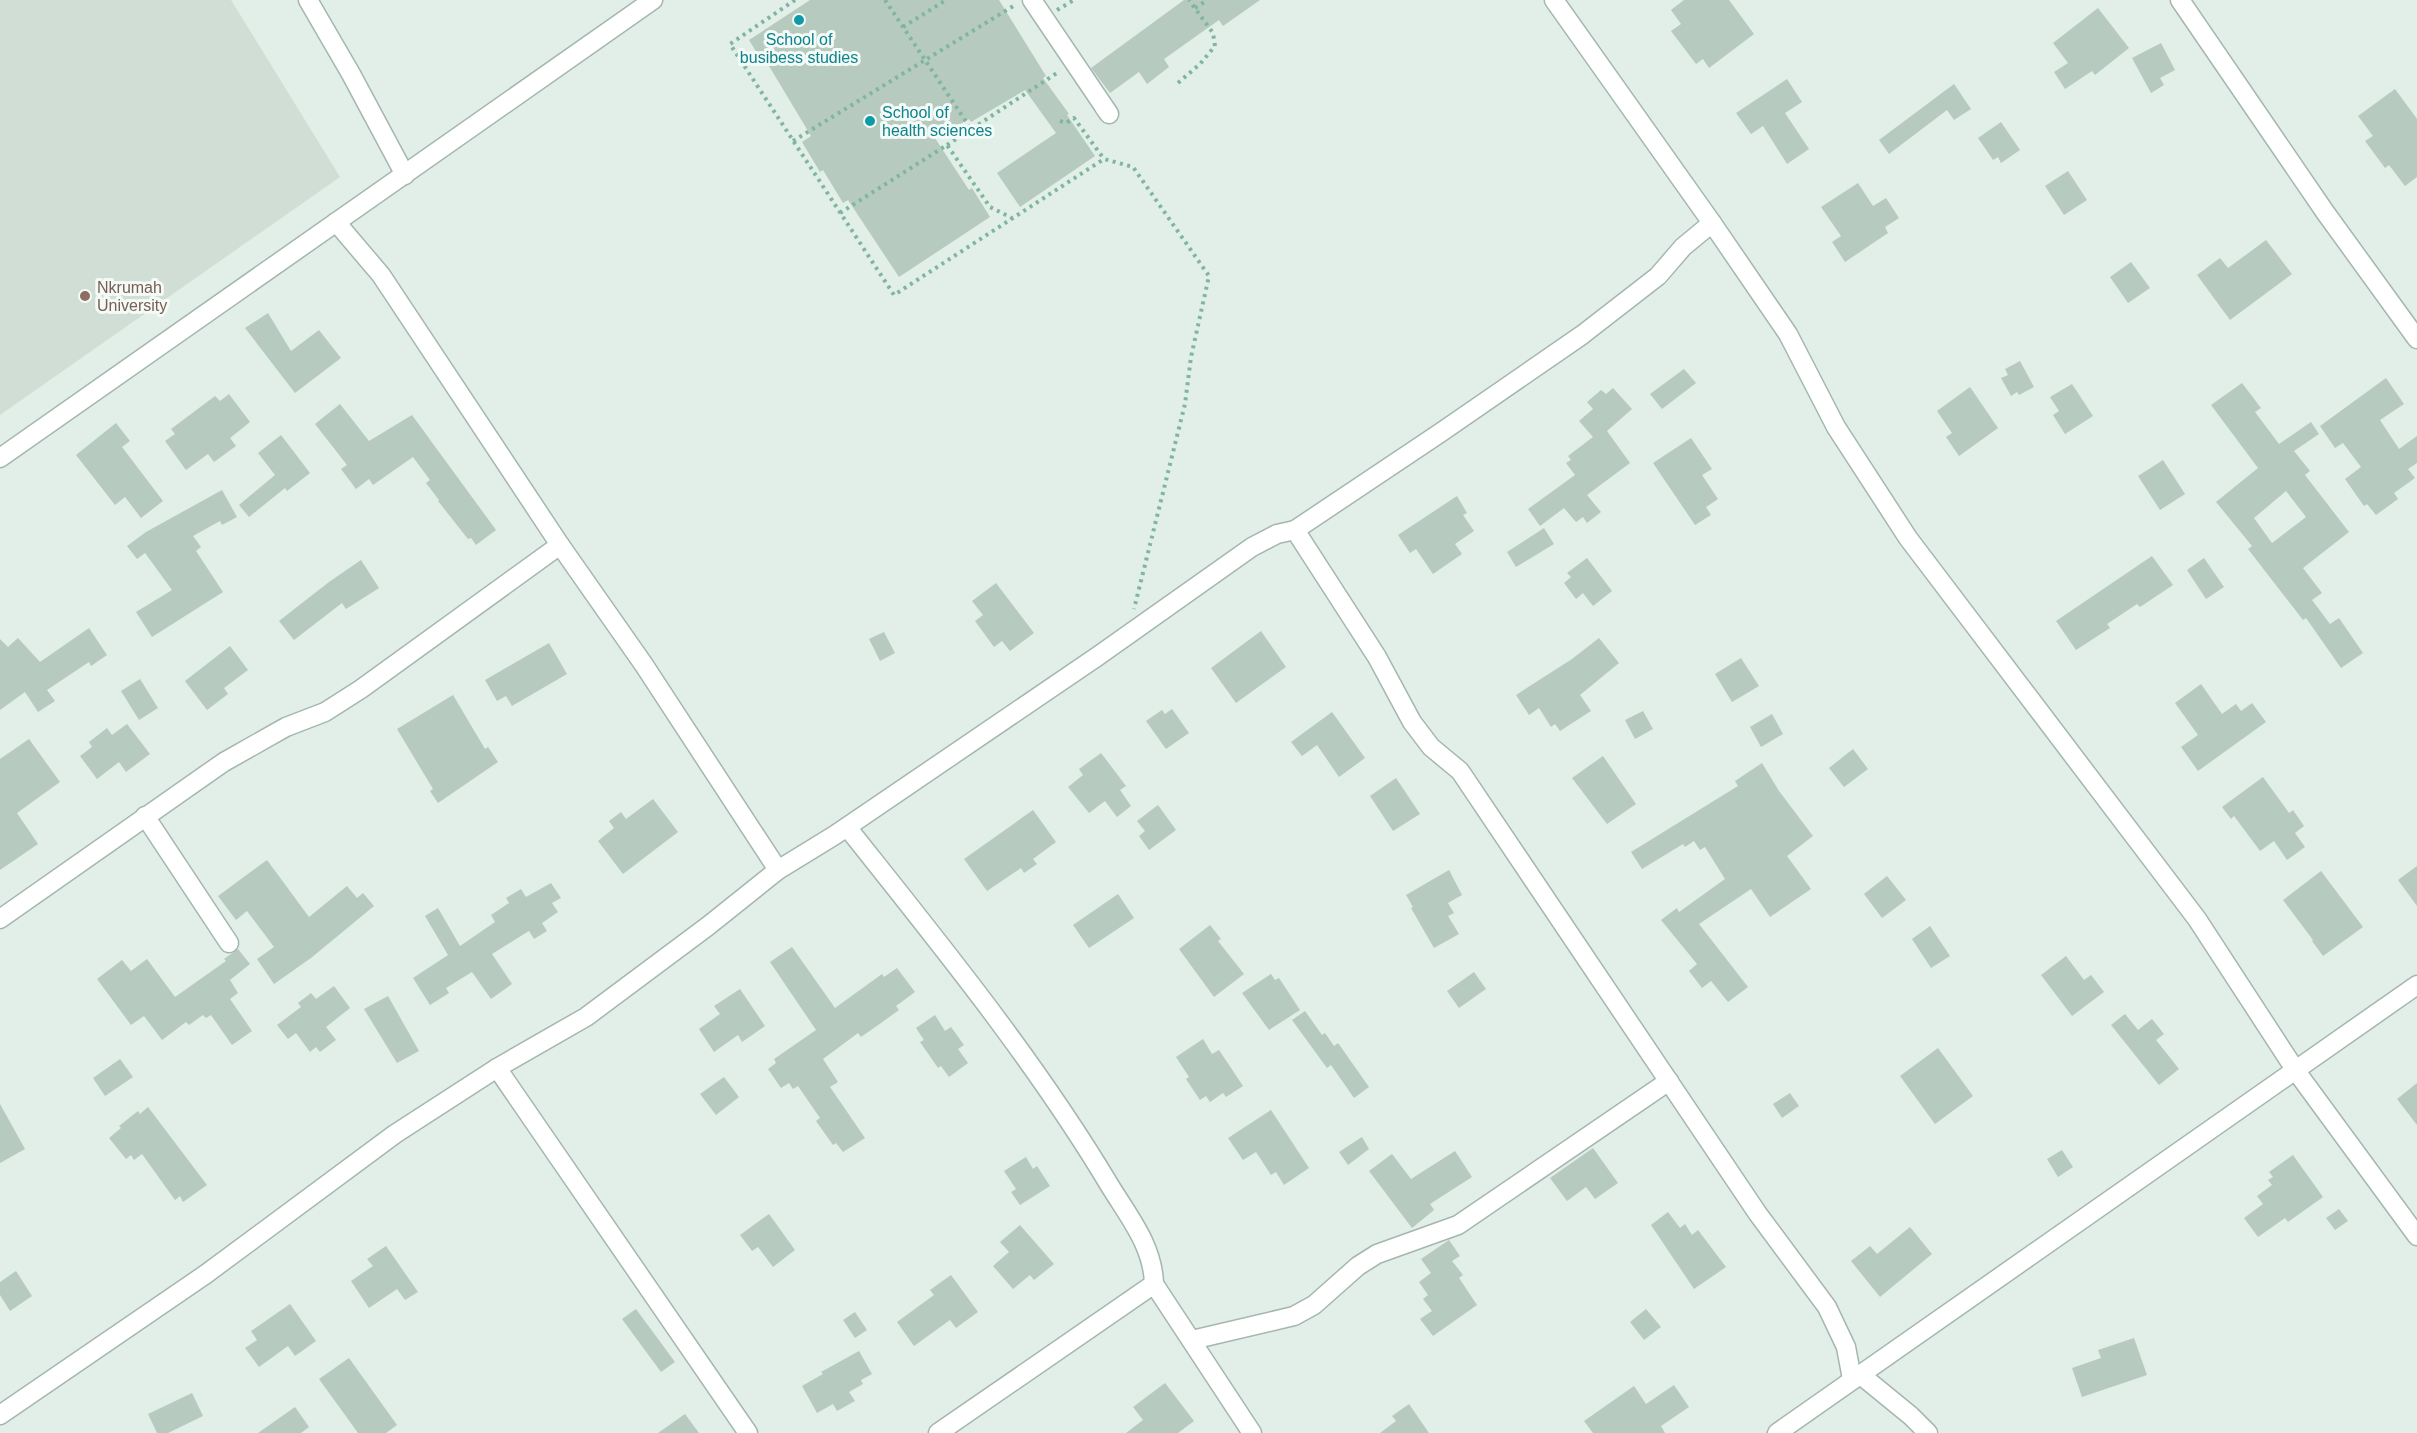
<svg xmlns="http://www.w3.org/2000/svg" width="2417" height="1433" font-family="Helvetica,sans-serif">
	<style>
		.built { fill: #d0ded6 }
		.building { fill: #b7cac0; fill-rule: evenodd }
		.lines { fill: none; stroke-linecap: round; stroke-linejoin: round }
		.minor-casing { stroke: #a4b7af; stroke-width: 21 }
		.tertiary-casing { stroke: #a4b7af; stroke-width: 21 }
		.path { stroke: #7fb69f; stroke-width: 4; stroke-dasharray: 3 4.5; stroke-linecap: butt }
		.minor { stroke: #fff; stroke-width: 18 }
		.tertiary { stroke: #fff; stroke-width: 18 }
		.culture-dot { fill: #0f9aa8; stroke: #f4faf6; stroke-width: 2 }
		.education-dot { fill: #8d6e63; stroke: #f4faf6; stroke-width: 2 }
		.labels { text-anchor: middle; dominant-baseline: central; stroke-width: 6; stroke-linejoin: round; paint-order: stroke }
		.culture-label { font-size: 16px; fill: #0d838f; stroke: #f4faf6 }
		.education-label { font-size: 16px; fill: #785e54; stroke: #f4faf6; text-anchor: start }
	</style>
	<rect width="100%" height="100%" fill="#e2eee8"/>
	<path class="built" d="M0,0h231l109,177 -340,238z"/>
	<g class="building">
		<path d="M810,0h189l47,76 -3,2 26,36 -2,1 28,41 -75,51 -23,-34 59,-40 -31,-43 -54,32 -2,-3 -34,19 34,52 3,-2 18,29 -91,60 -51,-77 -5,3 -20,-33 -3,2 -18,-30 9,-6 -48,-80 -3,2 -11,-18z"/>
		<path d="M1184,0h76l-37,26 -4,-6 -55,39 5,8 -22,17 -8,-12 -29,21 -19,-25z"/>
		<path d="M1684,0h45l25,34 -45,34 -6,-9 -7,5 -25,-33 10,-7 -10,-14z"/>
		<path d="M2098,8l31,40 -34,27 -3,-4 -27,18 -11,-17 14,-9 -15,-20z"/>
		<path d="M2161,43l14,27 -15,8 4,7 -13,8 -19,-35z"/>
		<path d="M1787,79l15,23 -17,11 24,36 -22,15 -24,-38 -12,8 -15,-21z"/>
		<path d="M1954,84l17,25 -17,11 -7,-10 -58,44 -10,-14z"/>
		<path d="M2395,89l22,30v58l-12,9 -16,-21 -4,3 -20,-27 8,-5 -15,-20z"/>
		<path d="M2001,122l19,28 -19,13 -3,-6 -5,3 -15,-22z"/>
		<path d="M2068,171l19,29 -23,15 -19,-29z"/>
		<path d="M1858,183l15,23 13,-8 13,20 -14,9 3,6 -43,29 -13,-20 9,-6 -20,-29z"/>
		<path d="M2266,240l26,34 -62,46 -33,-45 23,-17 8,10z"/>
		<path d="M2131,262l19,26 -22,15 -18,-26z"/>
		<path d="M268,313l23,38 28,-21 22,28 -46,35 -50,-65z"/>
		<path d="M2020,361l14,26 -15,8 -2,-3 -6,4 -10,-18 7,-3 -3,-6z"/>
		<path d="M1684,369l12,14 -34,26 -12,-15z"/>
		<path d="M2386,378l18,26 -24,16 19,29 18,-13v27l-9,6 7,9 -21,15 4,6 -22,16 -9,-11 -3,2 -19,-27 16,-12 -18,-24 -8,5 -15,-22z"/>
		<path d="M2242,383l19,25 -6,4 24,32 32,-22 8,12 -25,17 16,20 -5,4 44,57 -46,36 19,25 -10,7 18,24 9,-6 24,35 -22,15 -35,-50 -3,2 -55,-71 4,-3 -36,-44 42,-34 -47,-63zM2286,491l20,26 -34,26 -18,-25z"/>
		<path d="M2072,384l21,32 -28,18 -12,-19 6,-4 -9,-14z"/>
		<path d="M1970,387l28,41 -39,28 -13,-19 6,-4 -15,-22z"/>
		<path d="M1613,388l19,21 -25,22 23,32 -43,32 14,17 -14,11 -4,-6 -7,5 -12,-14 -24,18 -12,-17 47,-34 -9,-12 5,-3 -3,-4 25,-19 -14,-16 14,-12 -6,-7 14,-12 5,4z"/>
		<path d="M229,394l21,28 -20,16 6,8 -22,16 -6,-8 -22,16 -21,-29 10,-7 -4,-5 44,-33 5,5z"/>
		<path d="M340,404l29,37 43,-26 84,115 -20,15 -5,-7 -3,1 -30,-38 1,-1 -13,-17 4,-3 -17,-23 -40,28 -4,-6 -13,10 -15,-20 6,-4 -32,-41z"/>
		<path d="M116,423l14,18 -8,6 41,54 -22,17 -16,-21 -10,8 -39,-50z"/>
		<path d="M281,435l29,38 -23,18 -2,-3 -36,29 -10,-12 36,-30 -17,-22z"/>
		<path d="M1691,438l21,31 -10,6 16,24 -12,8 5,8 -16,10 -42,-62z"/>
		<path d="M2163,460l22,34 -25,16 -22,-34z"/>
		<path d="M222,490l15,27 -15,8 -2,-4 -27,15 8,11 -5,4 27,41 -71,45 -16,-25 36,-22 -27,-37 -8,6 -10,-13 19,-14z"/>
		<path d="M1457,496l10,17 -4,2 11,16 -19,13 7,10 -29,20 -17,-25 -6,4 -12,-18z"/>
		<path d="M1544,528l10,16 -38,23 -9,-15z"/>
		<path d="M2152,556l21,29 -33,22 -3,-3 -30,20 3,4 -34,22 -20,-29z"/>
		<path d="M1587,558l25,33 -19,15 -10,-13 -7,6 -12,-16 7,-6 -4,-4z"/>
		<path d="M2204,558l20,29 -18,12 -19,-29z"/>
		<path d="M361,560l18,28 -33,21 -4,-6 -48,37 -15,-19 50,-39z"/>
		<path d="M996,583l38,50 -24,18 -8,-10 -8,6 -19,-26 8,-6 -11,-14z"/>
		<path d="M89,628l18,27 -16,11 -2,-4 -42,28 8,11 -17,11 -13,-20 -25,18v-71l8,8 10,-9 22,24z"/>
		<path d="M1261,631l25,36 -50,36 -25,-35z"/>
		<path d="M884,632l11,21 -15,8 -11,-22z"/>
		<path d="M1599,638l20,25 -39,32 11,16 -31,20 -5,-7 -4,3 -12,-19 -10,7 -13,-20 56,-36z"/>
		<path d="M549,643l18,31 -55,32 -6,-10 -9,5 -12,-21z"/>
		<path d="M230,646l18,24 -24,18 4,6 -21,16 -22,-29z"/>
		<path d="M1741,658l18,28 -27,16 -17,-28z"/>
		<path d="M140,679l18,29 -19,12 -18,-29z"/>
		<path d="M2201,684l21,30 14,-10 5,7 11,-8 14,19 -68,49 -17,-24 17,-12 -23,-32z"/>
		<path d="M453,695l32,54 3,-2 10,15 -60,41 -8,-12 3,-2 -36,-60z"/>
		<path d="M1172,709l17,24 -23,16 -20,-28 16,-11 3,4z"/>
		<path d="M1643,711l10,18 -18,10 -10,-19z"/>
		<path d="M1332,712l33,46 -26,19 -22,-32 -15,11 -11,-14z"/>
		<path d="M1772,714l11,20 -22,13 -11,-20z"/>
		<path d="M127,724l23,30 -24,18 -7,-10 -22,17 -17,-23 12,-9 -3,-5 18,-14 5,7z"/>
		<path d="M29,739l31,43 -43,31 21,31 -38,26v-111z"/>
		<path d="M1853,749l15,20 -24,18 -15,-19z"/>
		<path d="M1101,753l25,33 -6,4 11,16 -14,11 -12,-16 -16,12 -21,-26 15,-12 -4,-6z"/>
		<path d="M1603,756l33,48 -29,20 -35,-46z"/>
		<path d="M1762,763l17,28 34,45 -26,20 24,33 -41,28 -19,-28 -52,35 49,63 -20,15 -17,-21 -9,7 -13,-17 8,-7 -36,-44 16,-12 2,4 46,-33 -20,-32 -5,3 -6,-9 -9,6 -2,-3 -41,25 -11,-17 107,-66 -3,-5z"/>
		<path d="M2263,777l26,36 4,-3 11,16 -9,7 10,14 -18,13 -13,-19 -14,10 -26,-35 -3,3 -9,-12z"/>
		<path d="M1396,778l24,36 -27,17 -23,-35z"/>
		<path d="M653,799l25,33 -55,42 -25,-33 16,-13 -5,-7 12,-9 5,7z"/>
		<path d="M1158,805l18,25 -27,20 -10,-14 6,-5 -8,-10z"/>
		<path d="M1033,810l23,32 -23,17 4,5 -13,9 -3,-5 -34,23 -23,-32z"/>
		<path d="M267,860l42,57 38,-31 10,12 6,-5 11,13 -63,52 -37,26 -17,-25 17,-12 -27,-36 -11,9 -18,-24z"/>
		<path d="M2417,866v40l-19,-26z"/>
		<path d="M1449,870l13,25 -14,8 6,10 -6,3 11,18 -25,14 -23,-40 2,-1 -7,-12z"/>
		<path d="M2321,871l42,56 -40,29 -11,-15 1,-1 -30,-40z"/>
		<path d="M1887,876l19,24 -24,18 -18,-24z"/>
		<path d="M551,883l10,15 -9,5 6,9 -16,11 5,8 -13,8 -5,-8 -37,23 20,30 -21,15 -19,-27 -26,16 3,5 -19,12 -17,-27 35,-23 -23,-39 13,-8 22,38 35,-24 -4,-7 18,-12 -3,-5 15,-9 5,8z"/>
		<path d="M1118,894l16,24 -45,30 -16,-23z"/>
		<path d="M1210,925l11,14 -3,2 26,33 -30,23 -35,-48z"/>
		<path d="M1930,926l20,30 -19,12 -19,-29z"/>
		<path d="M792,947l43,61 47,-34 2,3 13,-9 18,24 -19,14 3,4 -18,13 -20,14 -3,-4 -35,26 15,23 -8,5 35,51 -22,14 -7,-9 -3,2 -17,-24 4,-3 -22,-32 -5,3 -4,-6 -8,5 -13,-19 8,-6 -2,-4 42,-29 -46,-68z"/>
		<path d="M238,949l12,15 -20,16 8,13 -8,6 22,32 -20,14 -21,-30 -5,3 -3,-3 -14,10 -3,-3 -24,18 -18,-24 -13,9 -34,-46 25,-19 9,11 16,-12 28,38 51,-36 -2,-2z"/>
		<path d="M2066,956l18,24 7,-5 13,17 -32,24 -31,-41z"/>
		<path d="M1474,972l12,17 -27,19 -12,-17z"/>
		<path d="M1271,974l4,6 4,-2 21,32 -31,20 -27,-37z"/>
		<path d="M334,986l16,22 -24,19 10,13 -16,12 -4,-5 -6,5 -14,-19 -8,6 -11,-14 24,-18 -3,-4 13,-10 5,6z"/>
		<path d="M740,989l25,37 -23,16 -4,-7 -24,17 -15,-23 21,-15 -6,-8z"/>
		<path d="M388,996l31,55 -22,12 -33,-54z"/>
		<path d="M1305,1011l17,24 3,-2 9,13 4,-3 31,44 -15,11 -23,-33 -4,3 -35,-48z"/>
		<path d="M2125,1014l13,16 14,-11 12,15 -8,6 23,29 -20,16 -48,-60z"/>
		<path d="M935,1015l10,16 6,-4 13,18 -6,4 10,14 -19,14 -8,-11 -3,2 -18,-26 4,-2 -8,-12z"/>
		<path d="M1203,1039l9,15 7,-4 24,36 -17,11 -3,-4 -13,9 -4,-6 -6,4 -14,-21 3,-2 -13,-20z"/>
		<path d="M1938,1048l35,48 -38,28 -35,-48z"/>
		<path d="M120,1059l13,18 -28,19 -12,-18z"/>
		<path d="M724,1077l15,20 -23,18 -16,-21z"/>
		<path d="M2417,1083v42l-20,-26z"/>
		<path d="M1790,1093l9,13 -17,12 -9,-14z"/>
		<path d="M0,1104l25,45 -25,14z"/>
		<path d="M148,1107l59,78 -24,17 -3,-6 -5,4 -33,-46 -8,6 -3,-5 -5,4 -17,-21 12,-10 -2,-2 19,-15 2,3z"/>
		<path d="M1271,1110l38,58 -25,17 -8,-13 -5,3 -15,-23 -13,8 -15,-22z"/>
		<path d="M1362,1137l7,12 -21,16 -9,-13z"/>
		<path d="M1593,1148l25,35 -23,16 -9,-12 -19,14 -17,-23z"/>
		<path d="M2062,1150l11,17 -15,10 -11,-18z"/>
		<path d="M1455,1151l17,26 -42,27 4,6 -22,18 -43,-57 23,-17 19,25z"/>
		<path d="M2293,1155l30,42 -35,25 -3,-4 -27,19 -14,-19 19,-14 -6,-8 15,-11 -4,-5 5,-3 -4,-5z"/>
		<path d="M1026,1157l7,12 4,-3 13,20 -30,19 -9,-13 5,-3 -12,-18z"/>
		<path d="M2339,1209l9,12 -13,9 -9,-12z"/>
		<path d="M1668,1212l12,16 5,-4 7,11 6,-5 28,37 -32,22 -43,-64z"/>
		<path d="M769,1214l26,36 -22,17 -15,-20 -6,4 -12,-16z"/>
		<path d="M1020,1225l34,39 -20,16 -4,-5 -17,14 -20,-23 16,-14 -9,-10z"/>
		<path d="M1910,1227l22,27 -52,43 -29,-36 19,-15 7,8z"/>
		<path d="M1449,1240l11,16 -8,5 11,14 -4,3 18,27 -44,31 -13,-17 12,-8 -9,-12 5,-4 -9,-13 12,-9 -10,-14z"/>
		<path d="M386,1246l32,46 -13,8 -8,-11 -28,19 -18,-27 22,-15 -6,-7z"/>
		<path d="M16,1271l16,25 -22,15 -10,-16v-13z"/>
		<path d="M951,1275l27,37 -22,16 -6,-8 -36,26 -17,-24 37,-27 -4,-5z"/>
		<path d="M290,1304l26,37 -21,15 -7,-10 -29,21 -14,-19 12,-8 -6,-9z"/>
		<path d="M636,1309l39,53 -14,10 -39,-53z"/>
		<path d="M1646,1309l15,18 -17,13 -14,-18z"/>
		<path d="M855,1312l12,18 -12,8 -12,-18z"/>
		<path d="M2134,1338l13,37 -65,22 -10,-29 29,-10 -3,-8z"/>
		<path d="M859,1351l13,23 -11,6 2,4 -14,8 6,9 -18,10 -4,-7 -16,9 -15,-27 21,-12 -2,-2z"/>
		<path d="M349,1358l48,67 -11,8h-28l-39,-54z"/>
		<path d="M1165,1383l29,38 -16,12h-52l17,-13 -10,-13z"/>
		<path d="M1674,1385l15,22 -28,19 4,7h-72l-9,-12 50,-35 12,18z"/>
		<path d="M192,1393l11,23 -35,17h-11l-9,-19z"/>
		<path d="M1409,1404l20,29h-49l16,-12 -4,-5z"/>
		<path d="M295,1407l14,20 -8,6h-43z"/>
		<path d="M685,1414l14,19h-41z"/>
	</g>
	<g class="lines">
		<g class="minor-casing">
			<g id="minor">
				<path d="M308,0l43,74 54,101"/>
				<path d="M1032,0l77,114 -5,-7"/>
				<path d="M1554,0l158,223 76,111 48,93 72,111 289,381 99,152 121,165"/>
				<path d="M2180,0l145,212 92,127"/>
				<path d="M1295,530l82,127 35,65 19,25 29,24 298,443 69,93 19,40 6,32"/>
				<path d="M560,545l84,120 134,205"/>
				<path d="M145,816l84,127"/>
				<path d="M847,827c92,116 187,232 263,359 19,31 43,60 44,98"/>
				<path d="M0,919l224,-157 62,-35 39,-15 36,-23 199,-144 -179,-270 -45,-53"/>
				<path d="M497,1068l251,365"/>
				<path d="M1192,1340l102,-24 20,-11 44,-39 19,-12 81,-29 211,-144"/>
				<path d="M1862,1376l49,40 17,17"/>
				<path d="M0,1415l206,-141 189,-140 102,-66 89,-51 122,-91 70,-56 57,-35 263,-179 154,-109 25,-13 18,-4 145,-97 142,-98 76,-59 25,-29 29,-24"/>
				<path d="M938,1433l216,-149 98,149"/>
				<path d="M1777,1433l640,-448"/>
			</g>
		</g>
		<g class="tertiary-casing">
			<path id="tertiary" d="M0,458l653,-458"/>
		</g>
		<g class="path">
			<path d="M795,0l-65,44 164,251 210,-136 29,8 76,109 -18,81 -6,47 -51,205"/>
			<path d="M885,0l86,129"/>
			<path d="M1195,8l11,-7"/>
			<path d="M1057,10l17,-10"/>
			<path d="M903,27l43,-27"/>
			<path d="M1178,83l22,-19 15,-18 -2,-13 -24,-33"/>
			<path d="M1060,121l6,2 8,-5 30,41"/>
			<path d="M793,141l222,-136"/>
			<path d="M947,145l113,-74"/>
			<path d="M840,213l107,-68 43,62 22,11"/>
		</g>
		<use href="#minor" class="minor"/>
		<use href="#tertiary" class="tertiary"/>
	</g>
	<g class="culture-dot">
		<circle cx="799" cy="20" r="6"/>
		<circle cx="870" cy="121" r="6"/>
	</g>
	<circle class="education-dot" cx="85" cy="296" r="6"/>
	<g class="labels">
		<g class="culture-label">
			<text x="799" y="39">School of<tspan x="799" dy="18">busibess studies</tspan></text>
			<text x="882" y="112" text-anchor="start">School of<tspan x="882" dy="18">health sciences</tspan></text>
		</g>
		<g class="education-label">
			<text x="97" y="287">Nkrumah<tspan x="97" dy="18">University</tspan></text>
		</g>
	</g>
</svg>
